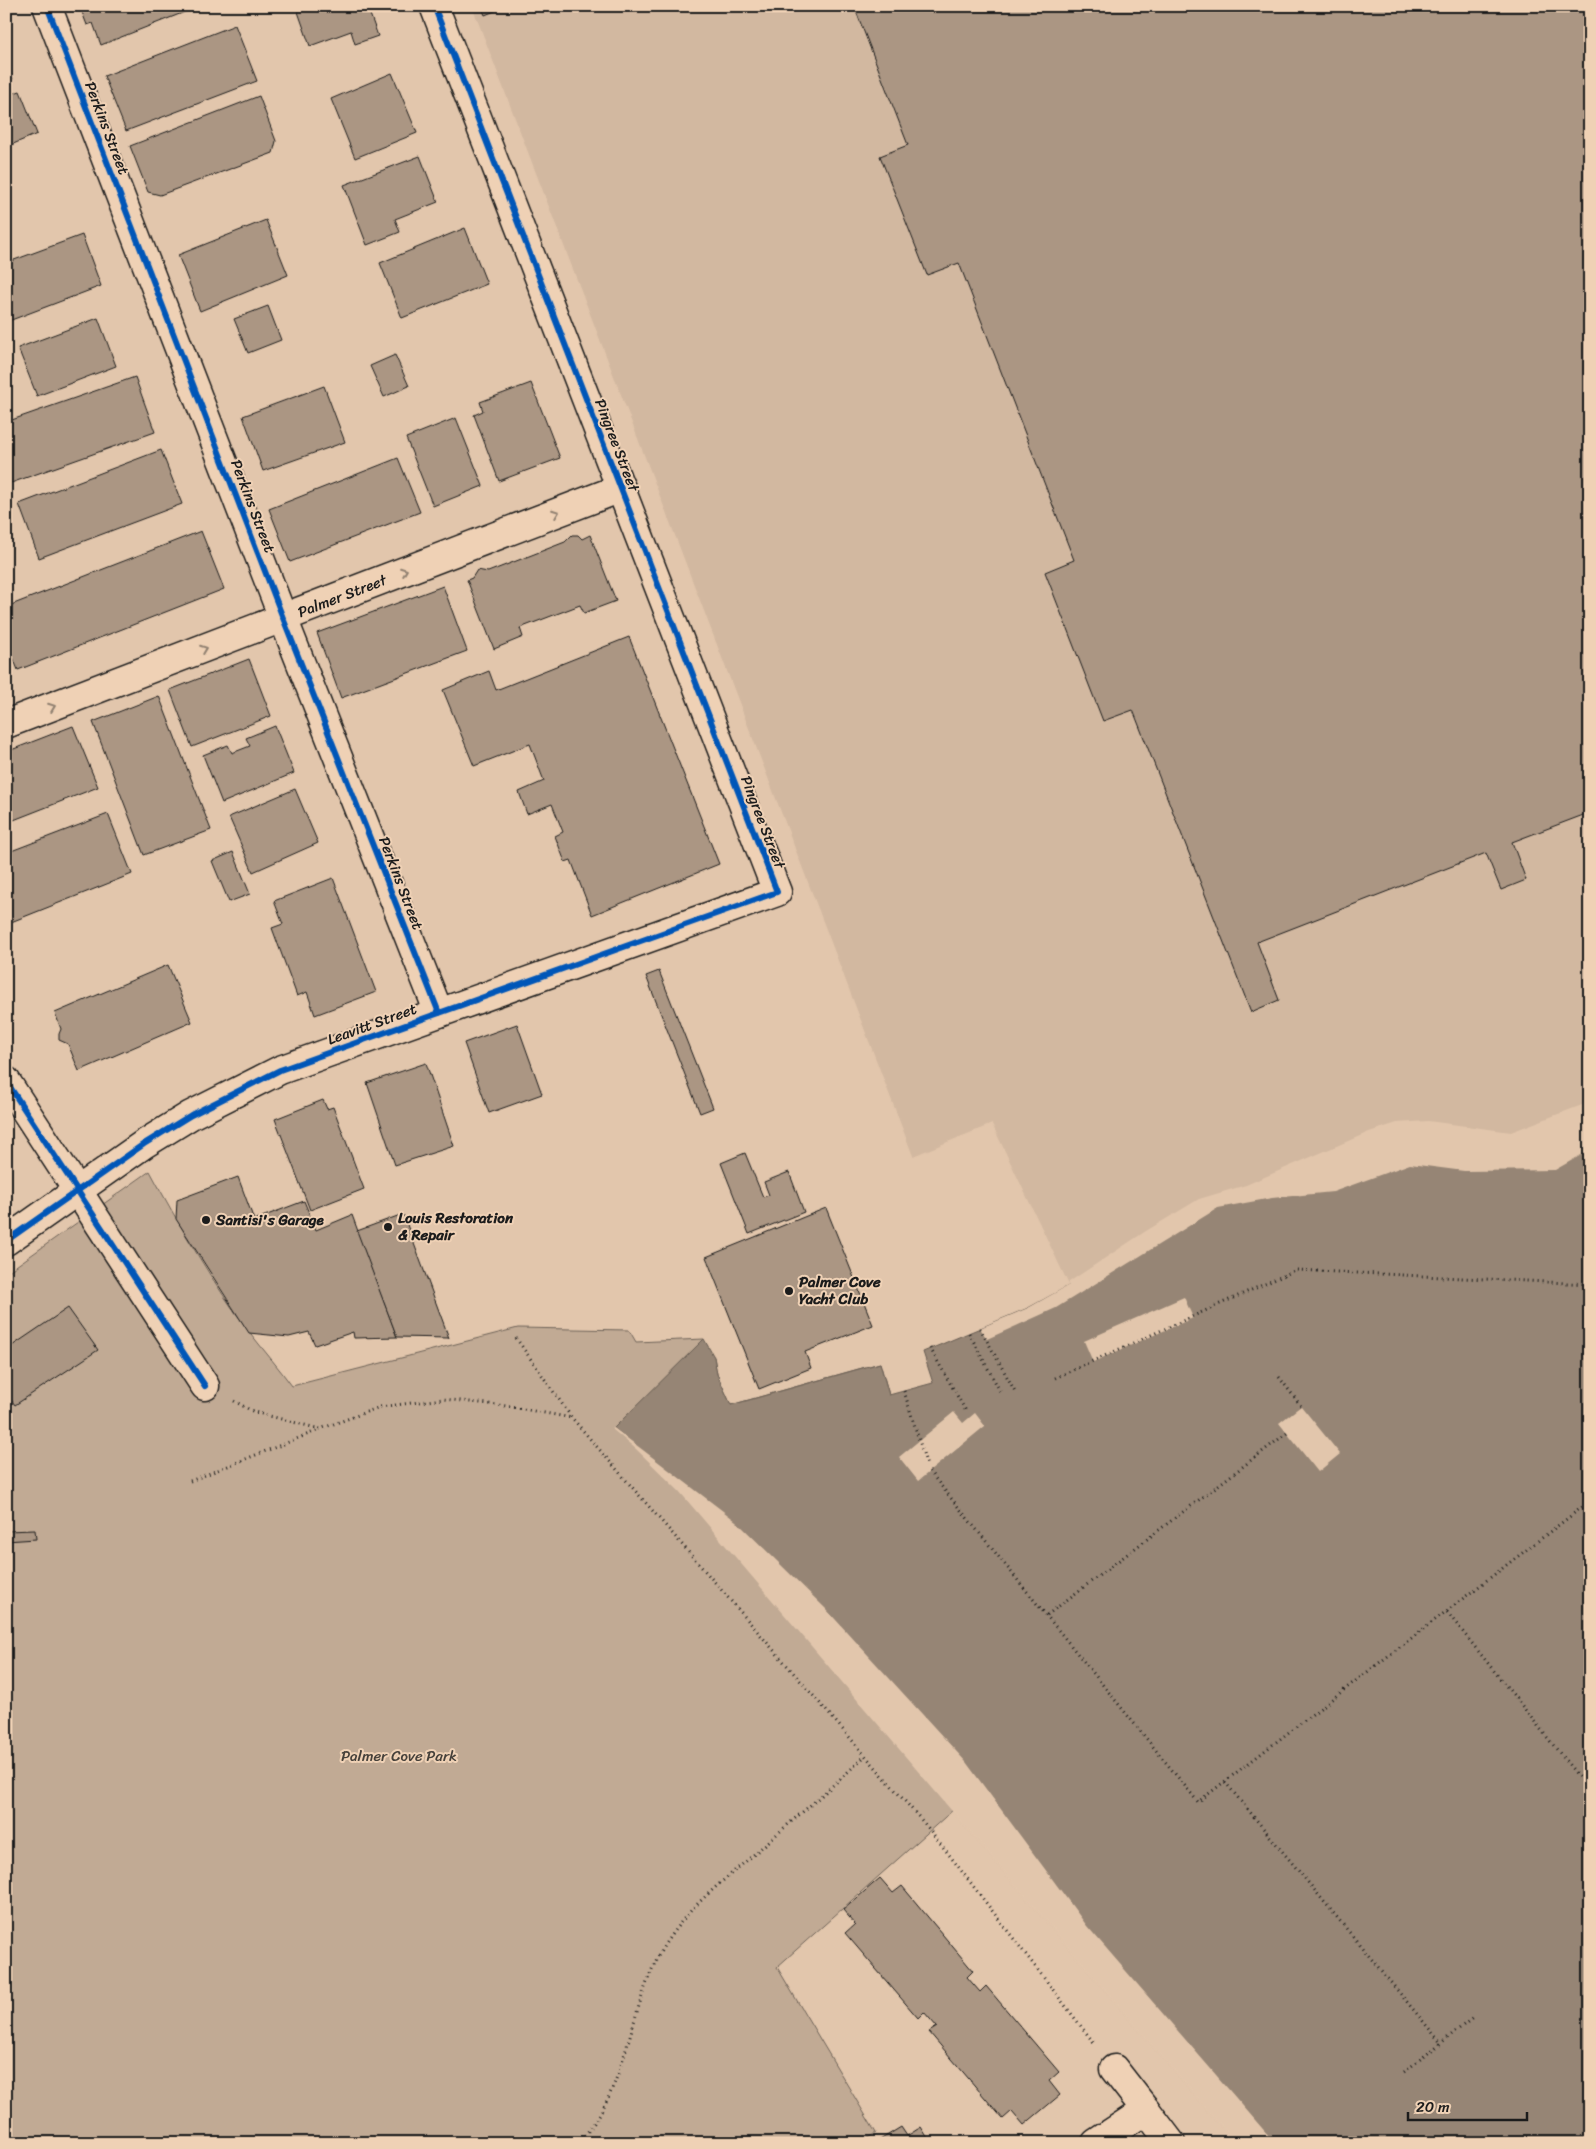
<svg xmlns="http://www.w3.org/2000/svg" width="1596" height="2149" font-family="Sriracha,sans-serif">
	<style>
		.built { fill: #d2b8a0 }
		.green { fill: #c1aa94; stroke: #6e6358 }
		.water { fill: #968574; stroke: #655b51 }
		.pier { fill: #e2c6ac }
		.building { fill: #ab9683; stroke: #1c1c1c }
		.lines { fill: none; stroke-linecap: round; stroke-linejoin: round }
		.minor-casing { stroke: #1c1c1c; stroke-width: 31 }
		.path { stroke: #1c1c1c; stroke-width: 3; stroke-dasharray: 1 4; stroke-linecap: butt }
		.minor { stroke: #efd1b5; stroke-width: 28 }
		.cycleway-casing { stroke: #efd1b5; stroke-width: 9 }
		.cycleway { stroke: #0057b8; stroke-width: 6 }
		.oneway { stroke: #908070 }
		.poi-dot { fill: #1c1c1c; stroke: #efd1b5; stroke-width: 2 }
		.labels { text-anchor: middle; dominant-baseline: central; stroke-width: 4; stroke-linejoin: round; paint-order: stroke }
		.street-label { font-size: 15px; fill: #1c1c1c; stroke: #efd1b5 }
		.poi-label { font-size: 15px; font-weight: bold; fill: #1c1c1c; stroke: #efd1b5; text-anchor: start }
		.park-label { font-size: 15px; fill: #45403a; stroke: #efd1b5 }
	</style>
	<rect width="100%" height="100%" fill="#e2c6ac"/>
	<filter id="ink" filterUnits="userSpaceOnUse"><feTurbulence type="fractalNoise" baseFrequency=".02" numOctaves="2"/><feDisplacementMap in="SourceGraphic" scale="10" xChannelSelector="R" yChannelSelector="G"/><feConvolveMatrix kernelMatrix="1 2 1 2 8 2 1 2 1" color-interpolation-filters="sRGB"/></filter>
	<g filter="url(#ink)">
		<path class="built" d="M472,6h1118v1099l-521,180 -77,-161 -79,32z"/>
		<path class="green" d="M150,1171c30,56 63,113 101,163 14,18 28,34 41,52l226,-58 111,2 7,12 68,-3 -2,3 12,15 3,17 14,31 149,-42 9,32 -209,94 274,320 -177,158 99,166 -17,10h-853v-870z"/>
		<path class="water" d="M1590,1105v1038h-352l-557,-654 -43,-42 -24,-19 90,-89 10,18 3,17 14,31 149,-42 9,32 44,-12 -10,-31 105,-44 42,-23 130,-84 312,-67z"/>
		<g class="pier">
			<path d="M1590,1102v48l-35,20 -91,1 -54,-7 -77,28 -61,6 -54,10 -162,100 -69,31 -7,-11 48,-20 41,-23v-3l77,-51 53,-32 47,-14 123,-53 28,-9 31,-2 83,11z"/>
			<path d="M1184,1297l9,21 -100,44 -9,-21z"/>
			<path d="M1301,1406l39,48 -22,18 -39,-49z"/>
			<path d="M954,1412l9,11 12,-10 10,13 -67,55 -19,-24z"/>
			<path d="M614,1428l122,93 89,87 141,154 121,164 188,217h-40l-556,-652 -43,-42 -24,-20z"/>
		</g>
		<g class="building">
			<path d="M200,6l-99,39 -8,-22 -6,2 -7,-18z"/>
			<path d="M296,6h71l11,30 -23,8 -4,-13 -41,15z"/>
			<path d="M481,6h26l-22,9z"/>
			<path d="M854,6h736v818l-4,-10 -74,28 14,38 -25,10 -15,-37 -229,89 22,58 -28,12 -118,-302 -30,11 -58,-149 29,-12 -115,-297 -32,12 -47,-119 28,-11z"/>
			<path d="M235,25l22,56 -131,50 -22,-55z"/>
			<path d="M6,62l7,17 -7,2z"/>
			<path d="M392,73l25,60 -62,25 -24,-59z"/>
			<path d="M20,91l17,43 -31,13v-51z"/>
			<path d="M259,96l17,45 -3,12 -113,42 -12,-3 -18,-46z"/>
			<path d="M420,156l18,46 -43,17 5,13 -33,13 -23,-60z"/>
			<path d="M266,220l22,55 -88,36 -22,-56z"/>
			<path d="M465,228l22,56 -85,34 -22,-55z"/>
			<path d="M82,235l19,51 -95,36v-59z"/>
			<path d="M268,306l13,34 -33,13 -14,-34z"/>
			<path d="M98,318l18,48 -79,30 -19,-48z"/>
			<path d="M395,355l14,31 -25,11 -14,-31z"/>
			<path d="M135,377l20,55 -144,51 -5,-14v-47z"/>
			<path d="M531,383l29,75 -61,23 -25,-66 9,-4 -3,-9z"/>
			<path d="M324,386l21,56 -82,29 -20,-55z"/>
			<path d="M456,418l27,68 -50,20 -27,-68z"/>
			<path d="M161,450l21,54 -143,54 -20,-54z"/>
			<path d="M398,458l22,54 -130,50 -21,-53z"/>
			<path d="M201,531l23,58 -206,81 -12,-30v-33z"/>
			<path d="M572,535h6l4,4 8,-4 26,66 -32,12 -4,-8 -60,23 3,9 -29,12 -27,-69 5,-2 5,-8 11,2 77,-30z"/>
			<path d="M443,586l24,65 -126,47 -24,-65z"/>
			<path d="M629,637l90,227 -127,51 -21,-55 -6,2 -10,-26 8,-4 -11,-28 -25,10 -8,-22 25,-11 -14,-37 -56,22 -31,-76 46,-19 7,19z"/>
			<path d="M249,659l22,57 -79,31 -22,-57z"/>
			<path d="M159,696l52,134 -67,25 -51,-133z"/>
			<path d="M73,726l25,61 -92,36v-71z"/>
			<path d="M275,726l19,47 -72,30 -19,-48 25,-10 4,8 18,-7 -4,-8z"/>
			<path d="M295,789l23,54 -65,29 -24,-55z"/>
			<path d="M108,814l24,60 -126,50v-71z"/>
			<path d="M233,852l17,42 -21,8 -17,-41z"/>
			<path d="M333,878l43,114 -61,23 -8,-23 -10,4 -25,-68 11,-4 -9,-23z"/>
			<path d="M168,965l24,57 -113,49 -11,-27 -9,-4v-6l2,-5 -6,-16z"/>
			<path d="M659,971l54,137 -13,5 -54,-137z"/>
			<path d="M517,1024l25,70 -53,19 -25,-70z"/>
			<path d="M426,1063l28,83 -59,19 -28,-82z"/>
			<path d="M323,1100l4,9 6,-2 31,82 -54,21 -35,-91z"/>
			<path d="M745,1153l18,44 6,-2 -5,-13 25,-10 15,40 -55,22 -28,-71z"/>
			<path d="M238,1177l16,43 50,-19 12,29 36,-15 45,122 -43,1 -1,-6 -38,13 -6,-13 -20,5 -40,-4 -73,-114 1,-19z"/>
			<path d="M826,1208l47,117 -68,27 6,16 -52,21 -53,-132z"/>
			<path d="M403,1214l46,124 -52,-1 -40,-106z"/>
			<path d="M68,1308l30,42 -83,55 -9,-12v-43z"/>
			<path d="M35,1530l1,9 -30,2v-10z"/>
			<path d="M880,1878l13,15 9,-7 71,85 -6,6 13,15 6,-6 73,86 -10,9 11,14 -36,30 -12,-14 -9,8 -74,-87 8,-5 -13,-15 -6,6 -73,-85 10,-9 -12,-14z"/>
			<path d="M901,2127l6,9 14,-9 10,16h-56z"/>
		</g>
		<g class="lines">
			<g class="minor-casing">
				<g id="minor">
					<path d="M47,6l236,612 156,395"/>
					<path d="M6,724l615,-236"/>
					<path d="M6,1081l199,305"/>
					<path d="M6,1241l138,-97 47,-29 89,-45 497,-178 -343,-886"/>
					<path d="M1114,2069l32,41"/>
					<path d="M1096,2143l50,-33 25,33"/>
				</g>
			</g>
			<g class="path">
				<path d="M980,1328l36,65"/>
				<path d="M969,1333l32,60"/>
				<path d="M516,1338l56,80 358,412 164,213"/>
				<path d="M930,1348l37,65"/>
				<path d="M1279,1377l22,29"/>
				<path d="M1055,1378l241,-108 294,14"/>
				<path d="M904,1391l23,75"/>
				<path d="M234,1401l20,11 66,17 60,-22 63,-8 64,7 65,12"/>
				<path d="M929,1471l269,331 392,-301"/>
				<path d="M190,1481l129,-51"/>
				<path d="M1447,1612l143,179"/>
				<path d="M1047,1615l240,-182"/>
				<path d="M1225,1782l216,261"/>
				<path d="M1404,2072l70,-55"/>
				<path d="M578,2143c50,-52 50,-133 84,-194 23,-39 55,-63 89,-92 38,-34 77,-66 114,-101"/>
			</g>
			<use href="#minor" class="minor"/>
			<g class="cycleway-casing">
				<g id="cycleway">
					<path d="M47,6l236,612 156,395"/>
					<path d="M6,1081l199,305"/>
					<path d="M6,1241l138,-97 47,-29 89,-45 497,-178 -343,-886"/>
				</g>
			</g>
			<use href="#cycleway" class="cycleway"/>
		</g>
		<defs><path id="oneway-chevron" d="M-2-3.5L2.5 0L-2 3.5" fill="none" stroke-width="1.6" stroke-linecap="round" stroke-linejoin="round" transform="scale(1.25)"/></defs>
		<g class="oneway">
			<use href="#oneway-chevron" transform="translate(556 513) rotate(-21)"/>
			<use href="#oneway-chevron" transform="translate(404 571) rotate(-21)"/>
			<use href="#oneway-chevron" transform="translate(204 649) rotate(-21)"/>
			<use href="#oneway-chevron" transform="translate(52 707) rotate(-21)"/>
		</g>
	</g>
	<g class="poi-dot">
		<circle cx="206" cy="1220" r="5"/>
		<circle cx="388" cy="1227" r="5"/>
		<circle cx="789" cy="1291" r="5"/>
	</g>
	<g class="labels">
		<g class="street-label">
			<text transform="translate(107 128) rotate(69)">Perkins Street</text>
			<text transform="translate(617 445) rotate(69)">Pingree Street</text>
			<text transform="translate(253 506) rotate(69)">Perkins Street</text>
			<text transform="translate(342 596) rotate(-21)">Palmer Street</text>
			<text transform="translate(763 822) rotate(69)">Pingree Street</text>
			<text transform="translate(401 883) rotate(69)">Perkins Street</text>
			<text transform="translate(372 1024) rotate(-20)">Leavitt Street</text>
		</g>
		<g class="poi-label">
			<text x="398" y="1218">Louis Restoration<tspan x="398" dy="17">&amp; Repair</tspan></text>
			<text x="216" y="1220">Santisi's Garage</text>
			<text x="799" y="1282">Palmer Cove<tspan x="799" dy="17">Yacht Club</tspan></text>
		</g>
		<g class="park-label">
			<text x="399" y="1756">Palmer Cove Park</text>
		</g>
	</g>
	<rect width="1596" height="2149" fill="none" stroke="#efd1b5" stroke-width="25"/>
	<rect x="12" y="12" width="1571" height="2124" fill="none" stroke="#1c1c1c" stroke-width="2" filter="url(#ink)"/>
	<path d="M1408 2112v8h119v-8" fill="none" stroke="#1c1c1c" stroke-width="2.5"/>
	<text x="1416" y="2112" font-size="15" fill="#1c1c1c" stroke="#efd1b5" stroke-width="4" paint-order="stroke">20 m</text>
</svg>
